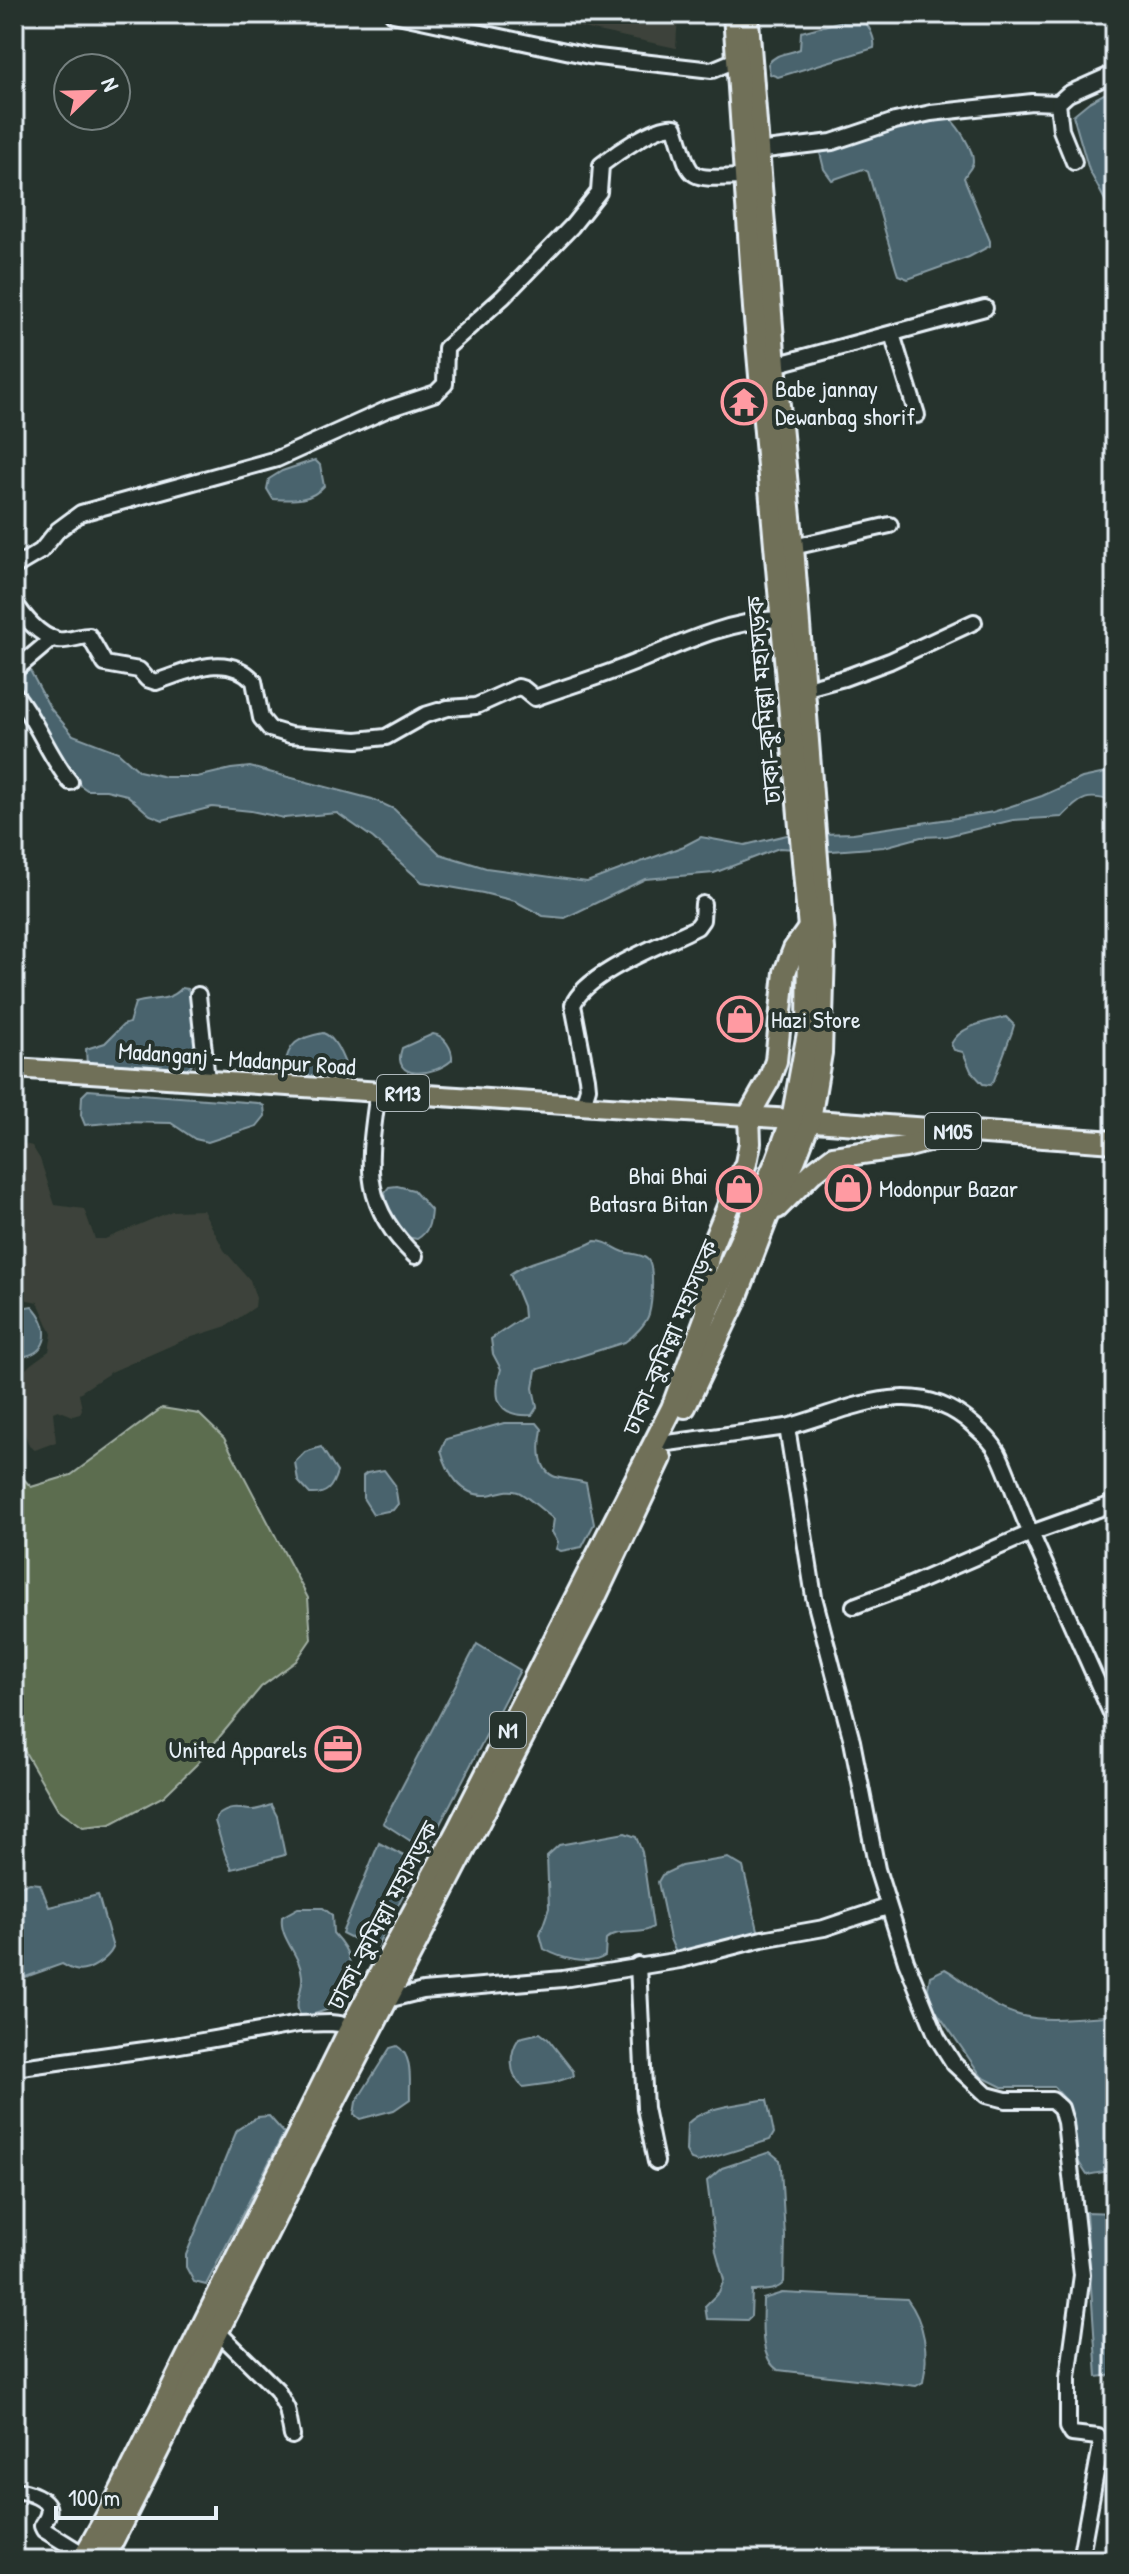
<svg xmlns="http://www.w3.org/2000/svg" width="1129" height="2574" font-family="'Patrick Hand','Noto Sans Bengali',sans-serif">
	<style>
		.built { fill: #3c433a }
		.green { fill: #5c6d50; stroke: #a2afa4; stroke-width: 2 }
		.water { fill: #48646d; stroke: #889ca5; stroke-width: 2 }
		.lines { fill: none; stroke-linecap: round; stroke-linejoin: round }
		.minor-casing { stroke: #e8f1f8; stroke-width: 20 }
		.major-casing { stroke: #e8f1f8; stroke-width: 24 }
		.highway-casing { stroke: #e8f1f8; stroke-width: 26 }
		.minor { stroke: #26332d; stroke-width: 14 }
		.major { stroke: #706f59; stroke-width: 18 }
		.highway { stroke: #706f59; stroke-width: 20 }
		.labels { text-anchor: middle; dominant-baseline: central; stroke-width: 8; stroke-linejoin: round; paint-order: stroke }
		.shield { fill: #26332d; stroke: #aeb8bb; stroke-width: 2 }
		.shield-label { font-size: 22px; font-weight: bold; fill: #e8f1f8 }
		.poi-label { font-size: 24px; fill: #e8f1f8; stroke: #26332d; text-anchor: start }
		.street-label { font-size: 24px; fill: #e8f1f8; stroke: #26332d }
	</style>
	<rect width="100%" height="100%" fill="#26332d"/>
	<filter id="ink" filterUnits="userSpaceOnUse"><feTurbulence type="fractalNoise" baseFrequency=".0125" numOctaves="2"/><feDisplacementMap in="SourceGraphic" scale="16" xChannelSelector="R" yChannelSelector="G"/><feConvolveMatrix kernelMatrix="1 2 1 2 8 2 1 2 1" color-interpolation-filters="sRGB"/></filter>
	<g filter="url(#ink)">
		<g class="built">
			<path d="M519,14h159l-2,34z"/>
			<path d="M14,1141l18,5 8,13 15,46 29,4 11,30h10l67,-28 31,-1 21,40 26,30 6,18 -1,9 -28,19 -41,13 -75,33 -29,19 -3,3 3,15 -2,5 -7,2 -15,-6 -5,2 3,30 -21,8 -6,-4 -15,-44v-21l17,-17 18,-13 3,-17 -14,-32 -15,-3 -9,3z"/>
		</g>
		<path class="green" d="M162,1408l37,6 25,24 84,160 3,41 -15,22 -35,26 -64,77 -33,32 -53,28 -28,3 -25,-18 -44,-76v-265l17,19 40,-12z"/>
		<g class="water">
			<path d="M857,17l6,1c5,8 13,20 11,30l-96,29 -8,-3 -2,-10c9,-12 19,-9 32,-15l1,-17z"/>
			<path d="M1115,88v131l-26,-49 -16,-55 16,-13z"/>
			<path d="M940,119h10c9,8 23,30 23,42 0,7 -7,11 -9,17l26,63v5l-21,11 -61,22 -10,-4 -2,-6 -28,-97 -5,-3 -31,11 -8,-11 -4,-16 56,-19z"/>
			<path d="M315,460l5,5 4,21c-14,16 -31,14 -51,13l-6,-10 2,-10 13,-8z"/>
			<path d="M14,649l11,12 25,47 23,27 45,17 21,19 27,6h31l34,-8 19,-2 122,32 22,10 46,45 46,14 101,14 97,-36 17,-9 44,8 42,-10 66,-2 110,-16 30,-5 49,-16 40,-18 33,-7v31c-28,-9 -33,-5 -53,15l-49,3 -66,16 -26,1 -37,10 -52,4 -53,-3 -65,25 -69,6 -80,39 -22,-2 -28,-15 -32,-8 -61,-11 -49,-44 -36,-25 -53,5 -33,-7 -39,-4 -49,13 -13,-5 -23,-20 -21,-5h-19c-31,-19 -46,-77 -73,-105z"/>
			<path d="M182,988l6,1c10,21 17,69 -3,83l-98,-5 -1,-18 19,-6 18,-18 6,-2 6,-20c16,-6 34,0 47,-15z"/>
			<path d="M1006,1017l8,8 -2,7 -18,48 -4,5 -7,-1 -12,-13 -8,-19 -9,-2 -3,-6c10,-19 36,-22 55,-27z"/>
			<path d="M323,1033c14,5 20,27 26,40l-1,4c-15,8 -53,6 -64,-8 4,-27 14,-31 39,-36z"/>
			<path d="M433,1034c11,1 20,15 19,26 -17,16 -62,22 -50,-12z"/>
			<path d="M88,1090l170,13 6,3 1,10 -8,10 -49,16 -13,-3 -24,-16 -51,-1 -35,3 -4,-10 1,-19z"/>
			<path d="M397,1186l16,4 18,20c-1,13 -2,22 -14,29l-16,-3 -14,-27 -2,-17 4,-5z"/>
			<path d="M595,1241c13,0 18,7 29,11 7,2 18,2 23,7 8,6 5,44 2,55 -3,10 -15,22 -24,28l-89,28 -3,18 4,19 -5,8c-34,2 -40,-16 -31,-46l-8,-15 -2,-15 33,-22 -1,-11 -13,-32c24,-17 59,-19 85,-33z"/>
			<path d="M32,1306c19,19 19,47 -11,51l-7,-5v-43z"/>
			<path d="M504,1423h33l5,6c-3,17 -5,46 18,49 10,2 17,2 26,5l8,41 -12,23 -21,4 -5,-2 2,-7 -6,-10 2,-13c-9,-6 -29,-25 -36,-27 -12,-4 -20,2 -31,3 -26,2 -40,-23 -46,-45l5,-11z"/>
			<path d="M321,1447l16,25c-5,16 -10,23 -27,22l-12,-13 -3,-19 10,-10z"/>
			<path d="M384,1470l11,15 3,19 -5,6 -20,4 -10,-16v-22l4,-3z"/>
			<path d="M477,1644l43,26 -94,181 -43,-28z"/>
			<path d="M271,1805l6,11 8,39 -53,14 -7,-15 -10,-33 2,-5c12,-9 19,-8 33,-6 6,1 15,-3 21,-5z"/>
			<path d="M625,1833l11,4 6,15 11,75c-14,10 -33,0 -47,12l-1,17c-16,11 -45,2 -61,-7l-4,-15 9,-26 -2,-52 12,-11z"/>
			<path d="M379,1843l40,21 -44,86 -33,-17z"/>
			<path d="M728,1858l15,9 16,67 -74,20 -9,-1 -6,-14 -12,-57 4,-7 19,-9z"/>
			<path d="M30,1883l10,1 9,23 49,-12 15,53c-5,11 -26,26 -38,22 -5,-1 -9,-4 -13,-6l-48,17v-93z"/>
			<path d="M298,1908h25l9,7 1,18c26,28 16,35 8,70l-2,3 -37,12c-11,-15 2,-26 0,-42 -2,-23 -23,-37 -20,-59z"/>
			<path d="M945,1969c15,8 26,20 40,30 37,27 77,20 120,17l10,5v149l-28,5 -9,-14 -12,-61 -12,-13h-52l-20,-10 -50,-72 -4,-17 2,-12z"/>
			<path d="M540,2033l8,6 25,32 1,5 -22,7 -29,4c-15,-13 -14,-34 -4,-49z"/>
			<path d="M397,2046c17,10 12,36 13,53l-16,11 -34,9 -6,-5 2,-12 34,-54z"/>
			<path d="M762,2100h5l7,33 -4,7 -72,22 -7,-2 -5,-9 1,-27c17,-18 51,-19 75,-24z"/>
			<path d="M269,2116l15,17 -78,152 -12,-3 -8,-15v-12l51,-125 20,-13z"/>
			<path d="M770,2152l10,8 1,7 4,70 -1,45c-7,10 -21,8 -32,9l-1,25 -4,4 -40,-1 -2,-13 14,-14 5,-12 -8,-29 -9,-70 15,-13z"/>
			<path d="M1086,2212l29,1v162l-18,2z"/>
			<path d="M782,2293l125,6c18,24 22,54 16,83l-7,4 -138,-16c-20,-13 -15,-50 -15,-71z"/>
		</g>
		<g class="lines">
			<g class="minor-casing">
				<g id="minor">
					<path d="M393,14l196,42 123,14 24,-10"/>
					<path d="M757,151l75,-9 63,-21 36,-8 101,-11 26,1"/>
					<path d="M1074,162l-13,-32 -3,-27 10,-9 47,-21"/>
					<path d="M892,334l25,81"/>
					<path d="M775,365l210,-57"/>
					<path d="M793,547l97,-22"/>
					<path d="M14,567l27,-16 17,-21 23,-17 196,-54 111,-50 48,-16 9,-9 1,-36 57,-51 69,-71 27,-34 2,-27c14,-11 57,-42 74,-38 18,55 8,52 70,50"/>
					<path d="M14,601c9,15 25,35 43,39 9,2 23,-4 32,-4l16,28 34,6 8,9 9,3c33,-11 71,-31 98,-1l7,37 9,11 20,6 67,5 29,-3 39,-22 23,-7 28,-2 42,-19 6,2 11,9c33,-12 67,-22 99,-35 48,-20 95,-43 148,-44"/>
					<path d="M14,671l39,-33"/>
					<path d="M803,689l41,-11 46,-17 84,-39"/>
					<path d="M14,693c22,26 34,62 56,89"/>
					<path d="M198,995l9,85"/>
					<path d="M378,1091c-9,70 -20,111 37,165"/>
					<path d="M583,1105l5,-17 -1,-10 -14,-73c13,-33 92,-61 124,-78l5,-7 1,-16"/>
					<path d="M787,1427c65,-18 129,-54 186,-2 10,9 19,16 25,28 13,26 20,54 33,80l84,-30"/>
					<path d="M668,1443l119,-16 27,170 38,144 25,128 29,92 31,76 17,27 33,31 19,5h46l9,8 4,14 17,153 -14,103v49l4,7 26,3 3,8 -21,115"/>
					<path d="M854,1606l54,-20 123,-53 84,189"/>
					<path d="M638,1965l7,143 11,54"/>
					<path d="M387,2000l36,-9 140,-12 117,-19 82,-21 62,-11 63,-21"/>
					<path d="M14,2068l160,-22 125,-22 31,-1 10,1 9,7"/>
					<path d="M218,2332l59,58 10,19 5,27"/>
					<path d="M14,2490c11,1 39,8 34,24 -1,5 -4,8 -6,12l2,4 42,26"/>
				</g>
			</g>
			<g class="major-casing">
				<path id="major" d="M14,1068l778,51"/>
			</g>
			<g class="highway-casing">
				<g id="highway">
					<path d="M800,1120l315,22"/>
					<path d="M777,1208l35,-35 21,-16 72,-10 42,-11"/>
					<path d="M706,1310l-1,-39 5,-21 36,-87 4,-20 -1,-28 20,-35 7,-19 9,-89 9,-23 15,-21"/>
					<path d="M685,1407l49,-103 33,-86 28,-59 15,-39 11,-67 3,-104 -31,-402 -18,-182 -27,-344"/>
					<path d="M82,2560l36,-64 231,-465 109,-202 214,-421 34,-92 70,-154 16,-43 16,-86 1,-105 -55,-620 -20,-294"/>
					<path d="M103,2560l207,-412 282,-544 69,-146"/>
				</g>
			</g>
			<use href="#minor" class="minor"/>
			<use href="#major" class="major"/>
			<use href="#highway" class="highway"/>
		</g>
	</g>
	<defs>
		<g id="temple-ring" transform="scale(2.3)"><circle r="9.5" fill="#26332d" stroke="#ff9aa2" stroke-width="1.5"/><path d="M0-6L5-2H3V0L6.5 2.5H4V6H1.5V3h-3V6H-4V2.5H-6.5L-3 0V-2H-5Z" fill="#ff9aa2"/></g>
		<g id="shop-ring" transform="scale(2.3)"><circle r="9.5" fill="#26332d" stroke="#ff9aa2" stroke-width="1.5"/><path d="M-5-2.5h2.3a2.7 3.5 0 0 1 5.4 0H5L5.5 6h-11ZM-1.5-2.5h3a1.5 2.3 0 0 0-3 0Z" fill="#ff9aa2"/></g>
		<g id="office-ring" transform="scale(2.3)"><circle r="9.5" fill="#26332d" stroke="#ff9aa2" stroke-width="1.5"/><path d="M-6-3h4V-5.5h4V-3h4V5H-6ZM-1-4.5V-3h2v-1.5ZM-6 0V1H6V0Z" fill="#ff9aa2"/></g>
	</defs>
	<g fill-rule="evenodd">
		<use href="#temple-ring" x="744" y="402"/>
		<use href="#shop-ring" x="740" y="1019"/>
		<use href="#shop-ring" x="848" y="1188"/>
		<use href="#shop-ring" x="739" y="1189"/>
		<use href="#office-ring" x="338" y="1749"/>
	</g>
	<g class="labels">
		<g class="shield">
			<rect x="377" y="1075" width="52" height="36" rx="6"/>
			<rect x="925" y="1113" width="56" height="36" rx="6"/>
			<rect x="490" y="1712" width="36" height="36" rx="6"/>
		</g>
		<g class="shield-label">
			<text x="403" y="1093">R113</text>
			<text x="953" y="1131">N105</text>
			<text x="508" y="1730">N1</text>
		</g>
		<g class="poi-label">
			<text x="775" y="388">Babe jannay<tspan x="775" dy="28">Dewanbag shorif</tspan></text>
			<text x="771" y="1019">Hazi Store</text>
			<text x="708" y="1175" text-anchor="end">Bhai Bhai<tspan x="708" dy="28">Batasra Bitan</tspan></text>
			<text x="879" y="1188">Modonpur Bazar</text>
			<text x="307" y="1749" text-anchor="end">United Apparels</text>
		</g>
		<g class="street-label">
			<text transform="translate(763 700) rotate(-95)">ঢাকা–কুমিল্লা মহাসড়ক</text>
			<text transform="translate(237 1058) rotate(4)">Madanganj - Madanpur Road</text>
			<text transform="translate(670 1337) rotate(-67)">ঢাকা–কুমিল্লা মহাসড়ক</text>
			<text transform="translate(382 1915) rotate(-62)">ঢাকা–কুমিল্লা মহাসড়ক</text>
		</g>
	</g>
	<rect width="1129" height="2574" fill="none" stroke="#26332d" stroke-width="48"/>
	<rect x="24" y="24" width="1081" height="2526" fill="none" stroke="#e8f1f8" stroke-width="3" filter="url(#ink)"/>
	<g transform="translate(92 92) rotate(67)"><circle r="38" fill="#26332d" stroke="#747f7e" stroke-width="2"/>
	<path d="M0-6L14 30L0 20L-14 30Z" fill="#ff9aa2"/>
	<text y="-12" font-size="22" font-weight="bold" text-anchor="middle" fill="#e8f1f8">N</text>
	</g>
	<path d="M56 2506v12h160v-12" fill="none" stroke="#e8f1f8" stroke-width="4"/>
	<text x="68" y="2506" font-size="24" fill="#e8f1f8" stroke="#26332d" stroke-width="6" paint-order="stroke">100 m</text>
</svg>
